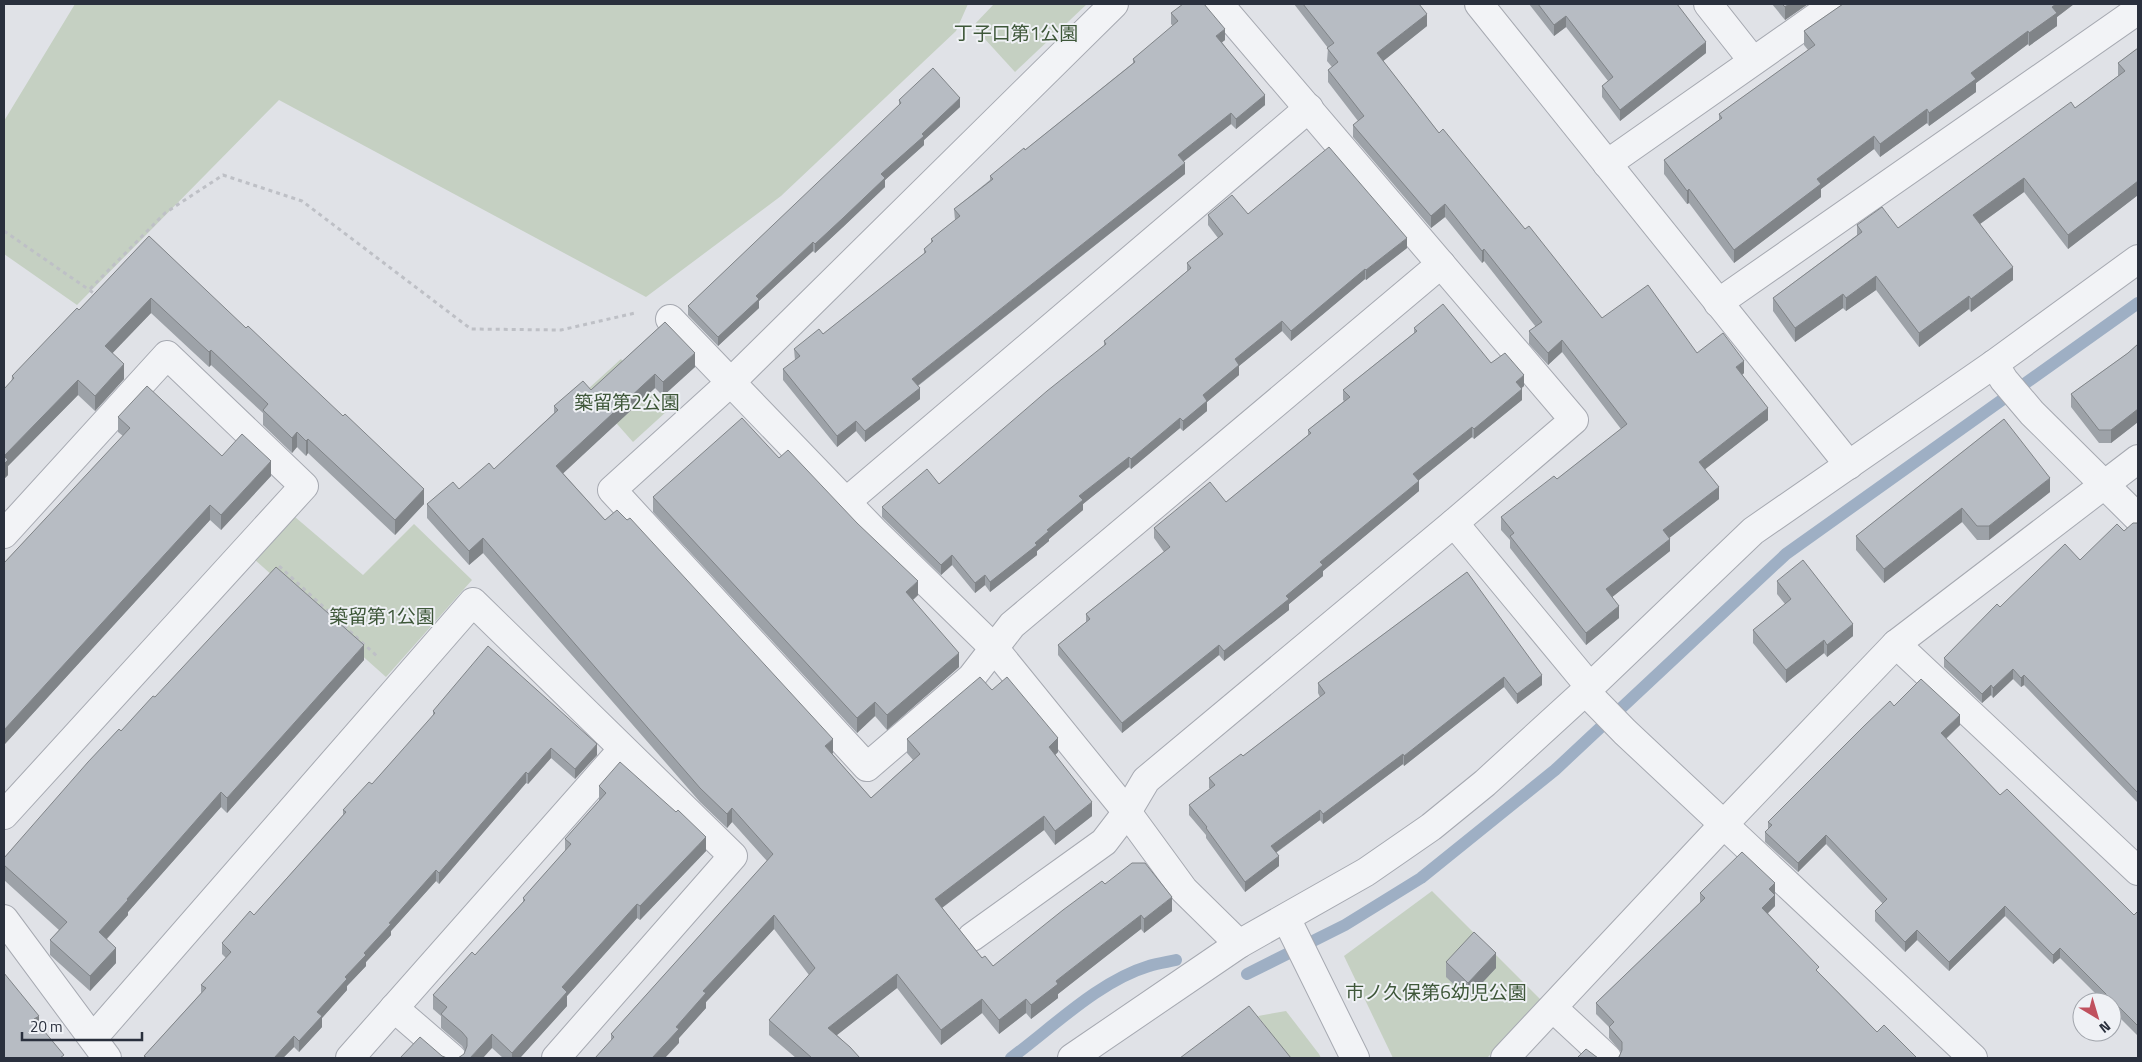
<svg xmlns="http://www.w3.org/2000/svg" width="2142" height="1062" font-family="'Titillium Web','Noto Sans JP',sans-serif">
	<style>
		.green { fill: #c5d0c2 }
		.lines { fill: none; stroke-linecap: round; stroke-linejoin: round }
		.stream { stroke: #9eafc4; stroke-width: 12 }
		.minor-casing { stroke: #a6a9b1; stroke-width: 30 }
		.path { stroke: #bec0c6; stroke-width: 3; stroke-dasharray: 4 4; stroke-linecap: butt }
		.minor { stroke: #f2f3f6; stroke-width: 28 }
		.wall { fill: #9da2a8 }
		.shaded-wall { fill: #808488 }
		.building { fill: #b7bcc3; stroke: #808488 }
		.labels { text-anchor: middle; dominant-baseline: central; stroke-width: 4; stroke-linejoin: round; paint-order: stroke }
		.park-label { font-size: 19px; fill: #3e5739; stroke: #eff1f5 }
	</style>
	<rect width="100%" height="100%" fill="#e0e2e7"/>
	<g class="green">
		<path d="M75,4h893l-12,27 -175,165 -135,101 -367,-197 -202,205 -73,-51v-133z"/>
		<path d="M994,4h93l-72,68 -42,-46z"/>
		<path d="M621,359l46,52 -34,31 -46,-52z"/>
		<path d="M295,517l68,58 51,-51 58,56 -86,97 -132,-118z"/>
		<path d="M1432,891l110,110 -55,57h-94l-49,-102z"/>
		<path d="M1286,1011l33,43 2,4h-32l-31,-42z"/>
	</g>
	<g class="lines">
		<g class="stream">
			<path d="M1247,974l98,-49 76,-47 134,-108 231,-216 352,-251"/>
			<path d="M1011,1058c42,-31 88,-77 138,-92 9,-3 18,-4 27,-6"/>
		</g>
		<g class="minor-casing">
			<g id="minor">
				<path d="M1114,4l-383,378 -119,108 255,277 104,-89 41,-53 429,-361"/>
				<path d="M1479,4l370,461"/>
				<path d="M1708,4l45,57"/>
				<path d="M1607,164l228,-160"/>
				<path d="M1718,303l420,-293"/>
				<path d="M670,319l204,212 120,117 133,164 57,78 55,54"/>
				<path d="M1994,364l10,16 28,33 106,105"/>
				<path d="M846,502l463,-394"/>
				<path d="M1454,523l136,164"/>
				<path d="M4,534l163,-179 137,131 -300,329"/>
				<path d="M1896,644l242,227"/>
				<path d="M1585,691l40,41 348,326"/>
				<path d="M1286,918l69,140"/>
				<path d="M4,919l103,139"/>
				<path d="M972,937l132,-95 23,-30 19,-32 308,-257 120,-103 -355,-416"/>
				<path d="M394,1008l58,50"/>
				<path d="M1553,1008l54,50"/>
				<path d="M93,1038l380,-436 260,254 -177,202"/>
				<path d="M350,1058l272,-308"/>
				<path d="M1072,1058l167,-114 127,-72 65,-45 54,-44 105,-96 163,-156 241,-167 144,-105"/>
				<path d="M1505,1058l219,-234 172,-180 242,-185"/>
			</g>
		</g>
		<g class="path">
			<path d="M4,231l94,65"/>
			<path d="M90,289l75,-76 58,-38 79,26 169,128 90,1 74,-17"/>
			<path d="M279,566l100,92"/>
		</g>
		<use href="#minor" class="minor"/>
	</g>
	<g class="wall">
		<path d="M1294,4h125l8,22 -44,35 56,72 163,185 95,35 47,20 -2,2 26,45 -63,49 14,30 -50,39 1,13 -58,46 7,21 -33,27 -76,-97v-8l-9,-10v-13l56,-38 64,-50 -59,-77 -14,13 -19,-21v-13l7,-4 -52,-66 -2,2 -37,-46 -14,11 -78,-91v-12l5,-4 -30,-39v-12l4,-3 -5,-6 1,-13z"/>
		<path d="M1529,4h148l29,49 -86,68 -18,-24v-11l6,-5 -42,-54 -12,9z"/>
		<path d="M1772,4h36l-23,16z"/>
		<path d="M1843,4h231l-17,13v9l-28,20 -1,-2 -52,39v9l-47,34 -2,-3 -47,34 -6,-8 -53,40v8l-87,66 -45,-60 -2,1 -23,-30v-14l55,-40v-6l89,-64 -4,-5v-14z"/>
		<path d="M1171,13l54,27 -3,2 43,63 -29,24 -5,-5 -48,37 2,13 -267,212 2,13 -55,43 -9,-11 -19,16 -54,-67v-11l12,-9 -1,-11 29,-15 101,-80v-5l7,-6v-4l24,-19 -1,-11 36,-29v-4l35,-26 108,-87v-4l40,-33 -2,-2z"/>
		<path d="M2138,48v147l-70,54 -44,-57 -44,32 33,56 -42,32 -2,-3 -50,38 -43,-57 -30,21 -3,-3 -48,34 -22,-31v-13l84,-63v-10l41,3 177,-120 43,-32v-13z"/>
		<path d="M899,100l61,7 -36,33v5l-39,35v7l-42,40 -28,26 -2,-2 -54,50v7l-41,38 -30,-31v-9l211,-200z"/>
		<path d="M1248,214l159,34 -41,32 -1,-1 -74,62 -9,-10 -43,35v9l-32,27v9l-24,20 -3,-3 -49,41 -2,-2 -46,37v6l-34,29v2l-12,10v4l-47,37 -5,-7 -10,8 -23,-28 -11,10 -59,-58v-10l57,-23 165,-138v-5l83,-70v-8l31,-25 -10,-13v-10z"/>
		<path d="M149,236l275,268 -29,31 -87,-82 -2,3 -9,-9 -5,6 -29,-28v-12l-52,-48 -2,2 -58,-54 -39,40 12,26 -29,32 -17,-16 -70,71v9l-4,4 8,-103 67,-66z"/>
		<path d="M665,322l30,45 -32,29 -8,-8 -92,85 42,47 228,233 -1,1 39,44 42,-38 -6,-7v-14l85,-49 66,62 -3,3 37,61 -37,29 -11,-15 -102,78 40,50 11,8 112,-82 67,27 -28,22 -3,-4 -35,27 -48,38v4l-27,21 -5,-6 -27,21 -17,-21 -41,32 -44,-57 -60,47 23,23h-64l-27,-23v-15l40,-45 -35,-46 -68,73v6l-27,30v5l-68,-3v-6l156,-173 -35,-39 -5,6 -27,-26 -217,-249 -14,12 -42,-47v-14l32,-15 35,-20 60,-56v-7l37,-16z"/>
		<path d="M1414,328l77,35 33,23 -3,2 1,12 -48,39 -2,-2 -53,43v11l-96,80v5l-34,28v6l-65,51 -5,-6 -97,78 -64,-78v-10l28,-23v-8l78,-62 -10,-14v-10l72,-26 82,-67v-5l36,-29 -1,-1v-10l71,-57z"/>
		<path d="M2138,344v78l-27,21h-12l-28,-36v-13l57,-41z"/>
		<path d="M118,417l104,39 49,20 -50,54 -11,-10 -206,225v-182l119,-127 -5,-4z"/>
		<path d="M2004,419l46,73 -61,48h-12l-15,-18 -78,61 -28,-33v-14z"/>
		<path d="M779,458l139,137 -5,5 46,67 -72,63 -12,-14 -18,17 -204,-221v-15z"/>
		<path d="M2138,523v280l-114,-118 -3,2 -8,-8 -20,19 -2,-3 -9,8 -38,-36v-9l56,-51 80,-47 44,-29z"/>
		<path d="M1467,572l75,113 -25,19 -13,-17 -100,79 -1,-2 -80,60 -3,-4 -44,33 3,13 -34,26 -39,-54v-3l-17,-20v-10l21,-16 -1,-1v-10l34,-22 77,-59 -2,-4v-10z"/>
		<path d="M1777,581l76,55 -26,21 -3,-4 -38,30 -33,-40v-13l32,-26 -8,-10z"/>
		<path d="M364,660l-137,153 -6,-6 -93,105v3l-21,24 9,24 -26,28 -40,-36v-15l9,-10 -55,-50v-22l117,-127 34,-34z"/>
		<path d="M1894,706l66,19 -14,14 54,56 134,120 4,-4v125l-26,-26v-8h-8l-44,-44 -7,6 -48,-48 -56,55 -32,-31 -12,12 -30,-31v-10l8,-7 -57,-60 -28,28 -33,-30v-10l3,-3v-7z"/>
		<path d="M433,711l164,44 -22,24 -24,-21 -23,26 -2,-1 -87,101 -3,-3 -45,50v4l-25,27v4l-19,20v4l-25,28v9l-23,25 -5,-5 -11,11h-139v-2l57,-63v-8l25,-27 -4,-4v-11l32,-28 89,-100v-5l29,-26 61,-68z"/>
		<path d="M599,786l107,65 -66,69 -3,-2 -70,78v10l-47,52h-17l-11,-10 -28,6 1,-3 -3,-5 -21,-18v-12l-8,-7v-14l42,-40 48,-53v-4l42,-47v-12l34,-38z"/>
		<path d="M1700,893l75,1v12l-7,7 51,60 58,59 40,26 -298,-1 2,-5 -12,-14v-11l-13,-13v-11l104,-100z"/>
		<path d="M1446,962l50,6 -28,30 -22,-21z"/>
	</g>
	<g class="shaded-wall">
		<path d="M1789,4h19l-23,16v-13z"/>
		<path d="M2056,4h18l-17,13v9l-28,20v-13l23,-26z"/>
		<path d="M1427,14v12l-50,40v-13z"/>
		<path d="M1566,16v11l-12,9v-11z"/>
		<path d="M1225,29v11l-9,7v-11z"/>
		<path d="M2028,31v13l-52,39v9l-47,34v-13l42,-40z"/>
		<path d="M1706,42v11l-86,68v-11z"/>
		<path d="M1265,95v10l-29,24v-10z"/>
		<path d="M960,98v9l-36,33v5l-39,35v7l-42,40 -28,26v-9l66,-70 41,-40z"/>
		<path d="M1927,109v14l-47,34v-13z"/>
		<path d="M1231,113v11l-53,42v-11z"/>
		<path d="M1874,136v13l-53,40v8l-87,66v-13l83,-71z"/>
		<path d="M1185,163v11l-273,216v-11z"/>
		<path d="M2024,178v14l-51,37v-14z"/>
		<path d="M2138,181v14l-70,54v-14z"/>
		<path d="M1689,189v14l-2,1v-13z"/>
		<path d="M1445,204v13l-14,11v-12z"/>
		<path d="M1407,238v10l-41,32v-10z"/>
		<path d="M813,242v9l-54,50v7l-41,38v-9l38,-41z"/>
		<path d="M1484,249v12l-2,2v-12z"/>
		<path d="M2013,267v13l-42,32v-13z"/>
		<path d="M1365,269v10l-74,62v-10z"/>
		<path d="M1876,276v14l-30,21v-13z"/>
		<path d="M1843,294v14l-48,34v-14z"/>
		<path d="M1969,296v13l-50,38v-14z"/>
		<path d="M151,298v15l-46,48v-15z"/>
		<path d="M1282,321v10l-43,35v9l-32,27v9l-24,20v-10l20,-26 32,-36z"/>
		<path d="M1562,340v12l-14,13v-12z"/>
		<path d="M211,350v15l-2,2v-15z"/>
		<path d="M695,353v14l-32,29v-14z"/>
		<path d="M1744,361v12l-8,7v-13z"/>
		<path d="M124,364v15l-29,32v-15z"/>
		<path d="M655,374v14l-99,92v-14z"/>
		<path d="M1524,375v11l-8,7v-11z"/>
		<path d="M78,380v15l-70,71v9l-4,4v-23z"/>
		<path d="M920,388v11l-55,43v-11z"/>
		<path d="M1522,389v11l-48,39v-10z"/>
		<path d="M1768,408v12l-69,54v-12z"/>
		<path d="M2138,409v13l-27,21v-13z"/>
		<path d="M1180,418v10l-49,41v-10z"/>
		<path d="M856,421v10l-19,16v-11z"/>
		<path d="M1472,427v10l-59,48v-11z"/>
		<path d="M297,432v15l-5,6v-15z"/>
		<path d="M308,439v14l-2,3v-15z"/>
		<path d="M1129,457v10l-46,37v6l-34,29v2l-12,10v4l-47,37v-10l45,-39 44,-47z"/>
		<path d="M271,461v15l-50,54v-15z"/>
		<path d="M2050,478v14l-61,48v-14z"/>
		<path d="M1419,481v10l-96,80v5l-34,28v6l-65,51v-10l62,-55 34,-34z"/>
		<path d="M1719,487v12l-56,44v-13z"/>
		<path d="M424,489v15l-29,31v-15z"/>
		<path d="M210,505v15l-206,225v-15z"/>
		<path d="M1962,508v14l-78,61v-14z"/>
		<path d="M483,538v15l-14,12v-14z"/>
		<path d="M1670,539v12l-64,51v-13z"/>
		<path d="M952,555v10l-11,10v-10z"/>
		<path d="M985,575v10l-10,8v-10z"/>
		<path d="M918,581v14l-12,11v-14z"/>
		<path d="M1619,606v12l-33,27v-12z"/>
		<path d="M1853,624v12l-26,21v-12z"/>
		<path d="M1824,640v13l-38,30v-13z"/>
		<path d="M364,645v15l-137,153v-15z"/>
		<path d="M1219,645v10l-97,78v-10z"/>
		<path d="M959,653v14l-72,63v-15z"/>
		<path d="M2013,669v10l-20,19v-10z"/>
		<path d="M1542,675v10l-25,19v-10z"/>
		<path d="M2024,675v10l-3,2v-9z"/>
		<path d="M1504,677v10l-100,79v-10z"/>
		<path d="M1991,685v10l-9,8v-9z"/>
		<path d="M875,702v14l-18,17v-15z"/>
		<path d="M1960,715v10l-19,18v-10z"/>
		<path d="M1058,738v14l-9,9v-14z"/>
		<path d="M833,739v14l-8,7v-14z"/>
		<path d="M597,744v11l-22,24v-10z"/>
		<path d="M551,748v10l-23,26v-10z"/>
		<path d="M1403,754v10l-80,60v-10z"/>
		<path d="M526,772v11l-87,101v-11z"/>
		<path d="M221,792v15l-93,105v3l-29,32v-15l28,-33z"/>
		<path d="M1092,802v14l-37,29v-14z"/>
		<path d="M732,808v14l-5,6v-14z"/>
		<path d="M1320,810v10l-49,36v-10z"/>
		<path d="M1044,816v14l-109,83v-14z"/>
		<path d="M1826,835v9l-28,28v-9z"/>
		<path d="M706,837v14l-66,69v-14z"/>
		<path d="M1279,856v10l-34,26v-10z"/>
		<path d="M436,870v11l-45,50v4l-25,27v4l-19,20v4l-25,28v9l-23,25v-11l18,-29 72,-89z"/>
		<path d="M1775,883v11l-6,6v-11z"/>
		<path d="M1775,895v11l-13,13v-11z"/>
		<path d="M1172,897v14l-28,22v-14z"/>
		<path d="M637,904v14l-70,78v10l-47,52h-8v-5l50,-66z"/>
		<path d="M2005,906v10l-56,55v-9z"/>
		<path d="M774,915v14l-68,73v6l-27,30v5l-14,15h-13l51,-67z"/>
		<path d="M1141,915v14l-83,65v4l-27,21v-14l25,-24z"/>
		<path d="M1917,930v10l-12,12v-10z"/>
		<path d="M116,948v15l-26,28v-15z"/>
		<path d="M2060,948v10l-7,6v-9z"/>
		<path d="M1496,953v15l-28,30v-15z"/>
		<path d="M897,974v14l-69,54v-14z"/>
		<path d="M982,999v14l-41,32v-15z"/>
		<path d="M1026,999v14l-27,21v-14z"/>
		<path d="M39,1016v18l-5,-15z"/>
		<path d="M492,1034v14l-9,10h-13z"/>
		<path d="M294,1036v11l-11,11h-9z"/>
	</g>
	<g class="building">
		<path d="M1183,4h21l21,25 -9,7 49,59 -29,24 -5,-6 -53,42 7,8 -273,216 8,9 -55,43 -9,-10 -19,15 -54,-67 17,-13 -6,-7 25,-20 4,5 103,-82 -2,-3 9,-8 -2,-2 29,-23 -6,-7 39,-30 -3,-3 34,-28 1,2 110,-88 -2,-3 45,-38 -7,-8z"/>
		<path d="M1303,4h116l8,10 -50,39 62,80 4,-4 82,100 4,-3 73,92 46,-33 49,68 26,-20 21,28 -8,6 32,41 -69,54 20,25 -56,43 7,9 -64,50 13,17 -33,27 -76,-97 4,-3 -13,-16 53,-41 3,3 70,-55 -65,-84 -14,13 -19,-22 13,-9 -58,-73 -2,2 -37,-47 -14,12 -78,-91 11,-9 -36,-46 10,-8 -11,-14 7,-5z"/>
		<path d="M1538,4h139l29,38 -86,68 -18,-24 11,-9 -47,-61 -12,9z"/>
		<path d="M1782,4h7l-4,3z"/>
		<path d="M1843,4h213l-4,3 5,6 -28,20 -1,-2 -57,42 5,6 -47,34 -2,-4 -47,35 -6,-8 -57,43 4,5 -87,66 -45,-61 -2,2 -23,-31 58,-42 -3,-4 96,-69 -11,-14z"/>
		<path d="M2138,48v133l-70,54 -44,-57 -51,37 40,52 -42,32 -2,-3 -50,37 -43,-57 -30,22 -3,-4 -48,34 -22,-30 89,-66 -5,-7 25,-18 16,21 173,-126 4,6 50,-37 -7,-8z"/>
		<path d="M933,68l27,30 -38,36 2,2 -43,38 4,4 -42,40 -28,26 -2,-2 -57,54 3,3 -41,38 -30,-31 213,-203 -2,-3z"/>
		<path d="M1329,147l78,91 -41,32 -1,-1 -74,62 -9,-10 -47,38 4,6 -36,30 4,6 -24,20 -3,-3 -49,41 -2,-2 -50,39 4,4 -36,30 2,1 -14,12 2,2 -47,37 -5,-7 -10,8 -23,-28 -11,10 -59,-58 45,-38 12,15 108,-93 59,-47 -2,-3 87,-73 -4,-5 36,-29 -15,-19 24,-20 16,19z"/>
		<path d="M149,236l97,92 2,-2 95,90 2,-2 79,75 -29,31 -87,-81 -2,2 -9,-9 -5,6 -29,-28 5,-6 -57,-54 -2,2 -58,-54 -46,48 19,18 -29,32 -17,-16 -74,76v-67l10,-11 -2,-2 65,-68 2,2z"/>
		<path d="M1443,304l48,59 14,-10 19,22 -8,7 6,7 -48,40 -2,-2 -59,47 6,7 -99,81 3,3 -37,31 3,3 -65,52 -5,-6 -97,78 -64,-78 32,-26 -4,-5 84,-67 -16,-19 56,-46 16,20 85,-69 -3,-3 42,-33 -7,-7 74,-59 -3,-3z"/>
		<path d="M665,322l30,31 -32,29 -8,-8 -99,92 49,54 12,-10 10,10 3,-2 203,221 -8,7 46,52 49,-44 -13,-15 73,-62 12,13 15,-13 51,61 -9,9 43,55 -37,29 -11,-15 -109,83 47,59 3,-2 8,10 70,-56 39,-29 3,3 27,-21h13l27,34 -28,22 -3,-4 -35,27 -50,39 2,3 -27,21 -5,-6 -27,21 -17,-21 -41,31 -44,-56 -69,54 22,19 10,11h-48l-43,-38 46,-52 -41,-53 -71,76 3,2 -30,34 3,2 -27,29h-57l19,-21 -3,-3 162,-180 -41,-46 -5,6 -27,-26 -217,-250 -14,13 -42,-47 26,-22 6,7 30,-26 5,6 64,-59 -4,-4 29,-25 8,9z"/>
		<path d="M2138,344v65l-27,21h-12l-28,-36 57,-41z"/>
		<path d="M147,386l75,70 20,-22 29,27 -50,54 -11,-10 -206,225v-167l126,-135 -12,-11z"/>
		<path d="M742,418l37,40 9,-8 69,73 61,58 -12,11 53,61 -72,62 -12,-13 -18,16 -204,-221z"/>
		<path d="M2004,419l46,59 -61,48h-12l-15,-18 -78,61 -28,-33z"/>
		<path d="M4,456l4,4 -4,4z"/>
		<path d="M2133,523h5v270l-114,-118 -3,3 -8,-9 -20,19 -2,-3 -9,9 -38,-36 53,-54 3,3 65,-63 15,16 37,-36 7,7z"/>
		<path d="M1803,560l50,64 -26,21 -3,-5 -38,30 -33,-40 38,-31 -14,-18z"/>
		<path d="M276,567l88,78 -137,153 -6,-6 -94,107 1,1 -29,32 17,16 -26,28 -40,-36 17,-18 -63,-57v-7l84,-96 31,-33 2,2 32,-35 2,1z"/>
		<path d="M1467,572l75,103 -25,19 -13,-17 -100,79 -1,-2 -80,60 -3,-4 -49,36 8,10 -34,26 -39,-54 1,-1 -18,-22 26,-20 -6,-7 32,-24 2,2 82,-63 -7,-10z"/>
		<path d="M488,646l109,98 -22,25 -24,-21 -23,26 -2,-2 -87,101 -3,-3 -47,53 2,1 -27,29 2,2 -21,22 2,2 -30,33 5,4 -23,25 -5,-5 -20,22h-127l-3,-2 62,-68 -5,-3 30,-33 -9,-9 28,-32 4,4 92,-103 -3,-2 26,-28 3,2 63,-71 -2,-2z"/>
		<path d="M1921,679l39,36 -19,18 59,62 7,-6 127,126 4,-4v115l-78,-78 -7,7 -48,-49 -56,56 -32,-32 -12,12 -30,-31 12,-12 -61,-64 -28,28 -33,-31 7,-7 -4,-3 96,-96 26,-25 4,5z"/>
		<path d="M620,762l56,50 2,-2 28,27 -66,69 -3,-2 -75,83 5,5 -55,61 -20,-19 -22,24h-12l6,-4 3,-8v-8l-5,-6 -21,-18 6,-7 -14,-12 39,-43 3,3 50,-55 -2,-2 48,-54 -6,-5 41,-46 -7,-7z"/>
		<path d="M1742,852l33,31 -6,6 6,6 -13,13 57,59 -3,3 61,62 7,-7 33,33h-300l2,-1 3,-7v-8l-13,-15 5,-5 -18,-19 109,-105 -5,-5z"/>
		<path d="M1474,932l22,21 -28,30 -22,-21z"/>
		<path d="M4,973l35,43 -5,3 30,36 -4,3h-56z"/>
		<path d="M1249,1006l42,52h-111z"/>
		<path d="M420,1037l22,19 5,2h-47z"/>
		<path d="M1586,1049l12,9h-21z"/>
	</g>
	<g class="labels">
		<g class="park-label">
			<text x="1016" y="32">丁子口第1公園</text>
			<text x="627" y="401">築留第2公園</text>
			<text x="382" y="615">築留第1公園</text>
			<text x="1436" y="991">市ノ久保第6幼児公園</text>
		</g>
	</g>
	<rect width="2142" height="1062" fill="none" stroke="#2a303d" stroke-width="10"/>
	<g transform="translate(2097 1017) rotate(142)"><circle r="24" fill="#eff1f5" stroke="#a0a4ab"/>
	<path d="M0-4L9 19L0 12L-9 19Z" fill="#c0515e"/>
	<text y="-8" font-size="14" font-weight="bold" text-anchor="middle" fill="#2a303d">N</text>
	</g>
	<path d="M22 1032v8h120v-8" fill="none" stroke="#2a303d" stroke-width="2.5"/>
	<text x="30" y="1032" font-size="15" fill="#2a303d" stroke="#eff1f5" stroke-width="4" paint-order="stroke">20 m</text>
</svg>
